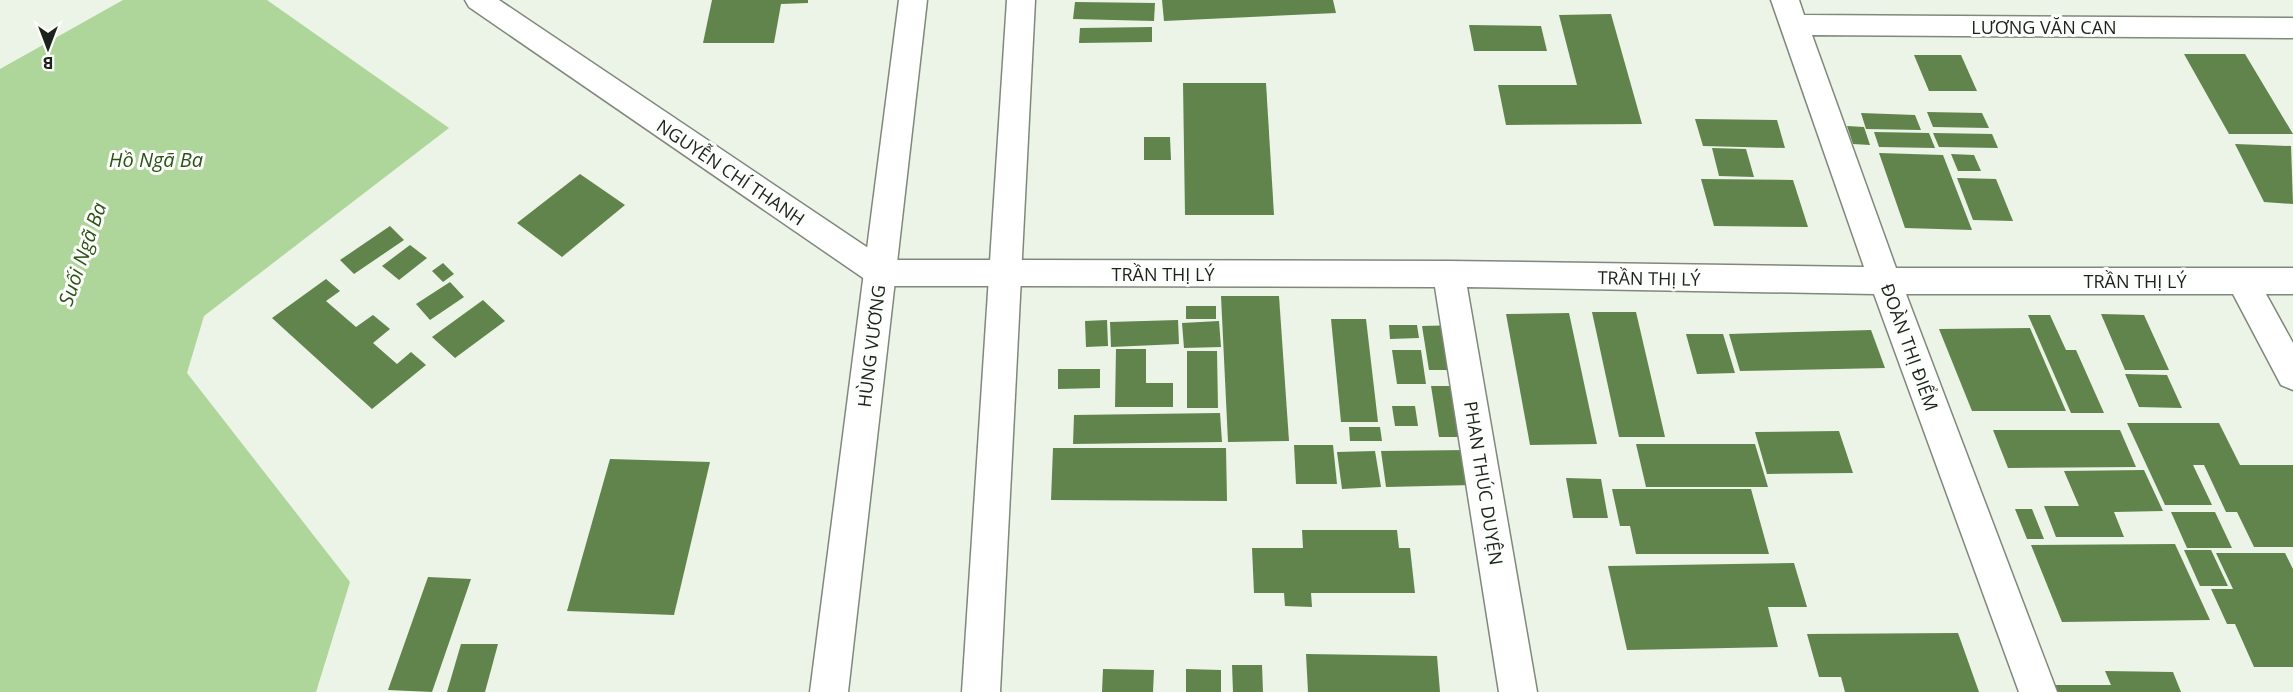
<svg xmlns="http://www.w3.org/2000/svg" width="2293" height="692" font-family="'Open Sans',sans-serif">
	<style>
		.water { fill: #aed69a }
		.building { fill: #60844b }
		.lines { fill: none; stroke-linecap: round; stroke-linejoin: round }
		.minor-casing { stroke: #7f887b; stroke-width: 3 }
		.tertiary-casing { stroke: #7f887b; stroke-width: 3 }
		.secondary-casing { stroke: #7f887b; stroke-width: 3 }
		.minor { fill: #fff; fill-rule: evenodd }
		.tertiary { fill: #fff; fill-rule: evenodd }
		.secondary { fill: #fff; fill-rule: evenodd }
		.labels { text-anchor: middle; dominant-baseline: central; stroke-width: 6; stroke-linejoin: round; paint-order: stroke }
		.street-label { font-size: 18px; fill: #1e221c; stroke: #fdfffc }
		.water-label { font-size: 20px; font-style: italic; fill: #2d5114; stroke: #fdfffc }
	</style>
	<rect width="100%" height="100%" fill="#ebf4e6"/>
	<path class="water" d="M123,0h144l182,128 -245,188 -17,57 163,209 -34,110h-316v-623z"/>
	<g class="building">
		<path d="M712,0h96v3l-27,1 -7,39h-71z"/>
		<path d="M1162,0h171l3,13 -172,8z"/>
		<path d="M1075,2l80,1 -1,18 -81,-2z"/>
		<path d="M1611,14l31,110 -136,1 -8,-40h79l-18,-70z"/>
		<path d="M1469,25l72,1 6,25h-73z"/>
		<path d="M1152,27v15l-73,1 1,-15z"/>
		<path d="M2184,54h61l48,80h-64z"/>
		<path d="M1914,55h47l16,36h-48z"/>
		<path d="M1183,83h83l8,132h-89z"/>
		<path d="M1927,112l55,1 7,15 -56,-1z"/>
		<path d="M1861,113l54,2 6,15 -55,-1z"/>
		<path d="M1695,119l82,1 8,28 -82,-2z"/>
		<path d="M1847,126l17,1 6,18 -17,-1z"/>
		<path d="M1874,132l55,1 6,15 -56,-1z"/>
		<path d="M1933,133l59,1 6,14 -59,-1z"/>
		<path d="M1144,137h26l1,23h-27z"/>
		<path d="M2235,144l56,2 2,58 -29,-2z"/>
		<path d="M1712,148l34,1 8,28 -35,-1z"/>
		<path d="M1879,153l64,2 29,75 -67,-2z"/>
		<path d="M1951,154l23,1 7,16h-23z"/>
		<path d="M580,174l45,31 -63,52 -45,-34z"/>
		<path d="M1957,178l39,1 17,42 -40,-1z"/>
		<path d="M1701,179l92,1 15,47 -94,-1z"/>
		<path d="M390,226l14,14 -50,34 -14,-14z"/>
		<path d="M410,245l17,13 -28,22 -17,-14z"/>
		<path d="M443,263l11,11 -11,8 -11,-11z"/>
		<path d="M326,279l14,12 -14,10 30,26 17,-12 17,14 -17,14 24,21 14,-12 15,13 -54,44 -100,-91z"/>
		<path d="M450,282l14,15 -34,23 -14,-16z"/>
		<path d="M1221,296h58l10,145 -61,1z"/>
		<path d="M483,300l22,21 -50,37 -23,-21z"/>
		<rect x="1186" y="306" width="30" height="13"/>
		<path d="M1592,312h44l29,125h-46z"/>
		<path d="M1569,313l28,131 -67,1 -24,-131z"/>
		<path d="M2101,314l43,1 25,55h-44z"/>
		<path d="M2028,315h22l16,35h10l28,63h-33z"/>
		<path d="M1331,319h35l12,103h-37z"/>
		<path d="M1107,320l1,26 -22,1 -1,-26z"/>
		<path d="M1178,320l1,24 -68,3 -1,-25z"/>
		<path d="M1219,321l2,26 -37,1 -2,-25z"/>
		<path d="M1389,325h28l2,13 -29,1z"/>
		<path d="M1461,325l8,45h-40l-7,-44z"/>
		<path d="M2030,328l36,83h-94l-33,-82z"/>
		<path d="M1871,330l14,38 -145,3 -11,-37z"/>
		<path d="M1686,334h37l12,39 -38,1z"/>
		<path d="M1116,349h30v34h27v24h-58z"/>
		<path d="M1392,350h29l5,34h-29z"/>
		<path d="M1187,351h30l1,57h-31z"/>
		<path d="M1058,369h42v19l-42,1z"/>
		<path d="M2125,374l42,1 15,33 -43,-1z"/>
		<path d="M1431,386h43l-7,51h-28z"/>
		<path d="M1392,406h23l3,20h-23z"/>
		<path d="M1220,413l2,29 -149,2 1,-29z"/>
		<path d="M2127,423h92l21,42h53v82h-39l-17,-35h-11l-22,-47h-11l19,40h-47z"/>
		<path d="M1349,427h31l2,14h-32z"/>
		<path d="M1993,430h127l16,37 -128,1z"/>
		<path d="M1839,431l14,42 -86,1 -12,-42z"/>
		<path d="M1636,444h119l13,43h-122z"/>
		<path d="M1294,445h39l4,39h-41z"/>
		<path d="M1053,448h173l1,53 -176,-1z"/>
		<path d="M1467,450l6,35 -87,2 -5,-36z"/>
		<path d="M1375,451l6,36 -39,2 -5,-37z"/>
		<path d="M610,459l100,3 -36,153 -107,-4z"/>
		<path d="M2144,470l19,41 -49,1 10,25h-68l-12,-31h35l-15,-35z"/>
		<path d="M1566,478l35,1 7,39h-35z"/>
		<path d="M1612,489h139l18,65h-133l-6,-28h-10z"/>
		<path d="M2015,509h17l12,30h-17z"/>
		<path d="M2171,512h44l17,36h-45z"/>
		<path d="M1302,530h95l2,18h11l5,45h-104l1,14 -27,-1 -1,-13h-30l-2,-45h51z"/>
		<path d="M2175,544l35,76 -148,2 -31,-77z"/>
		<path d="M2184,550h27l17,36h-28z"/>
		<path d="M2216,553h69l8,16v98h-39l-19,-43h-8l-16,-35h22z"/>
		<path d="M1794,563l13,44h-39l10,40 -151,3 -19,-84z"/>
		<path d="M428,577l43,2 -39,113 -44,-2z"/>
		<path d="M1958,633l21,59h-134l-4,-15h-22l-12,-43z"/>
		<path d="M461,644h37l-13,48h-38z"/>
		<path d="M1306,654l131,2 3,36h-132z"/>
		<path d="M1232,665h30l1,27h-30z"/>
		<path d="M1103,669l51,1 -1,22h-51z"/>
		<path d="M1186,669l35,1v22h-35z"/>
		<path d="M2105,671l68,1 8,20h-134l-2,-7h66z"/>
	</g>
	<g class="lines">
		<g class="minor-casing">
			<path id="minor" d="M1771,0h28l5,15 489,3v20l-481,-3 84,233h397v26h-27l27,49v47l-12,-5 -48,-91h-327l151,398h-38l-145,-398 -407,-7 70,405h-38l-64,-405 -429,-1 -11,-4 -5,-9 5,-9 11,-4 443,1 415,6z"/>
		</g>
		<g class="tertiary-casing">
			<path id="tertiary" d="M465,0h34l387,260h120l11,4 5,9 -5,9 -11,4h-126l-11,-4 -400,-275z"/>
		</g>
		<g class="secondary-casing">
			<g id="secondary">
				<path d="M899,0h28l-79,692h-38z"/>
				<path d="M1007,0h28l-35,692h-38z"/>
			</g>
		</g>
		<use href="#minor" class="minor"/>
		<use href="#tertiary" class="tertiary"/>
		<use href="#secondary" class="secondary"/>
	</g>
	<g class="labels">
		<g class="street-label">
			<text x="2044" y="27">LƯƠNG VĂN CAN</text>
			<text transform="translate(731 172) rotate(34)">NGUYỄN CHÍ THANH</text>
			<text x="1163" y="274">TRẦN THỊ LÝ</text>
			<text transform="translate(1649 278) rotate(1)">TRẦN THỊ LÝ</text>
			<text x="2135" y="281">TRẦN THỊ LÝ</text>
			<text transform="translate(871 346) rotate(-83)">HÙNG VƯƠNG</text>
			<text transform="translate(1910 347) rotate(70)">ĐOÀN THỊ ĐIỂM</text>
			<text transform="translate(1484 483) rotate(81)">PHAN THÚC DUYỆN</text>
		</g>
		<g class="water-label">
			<text x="156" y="159">Hồ Ngã Ba</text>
			<text transform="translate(82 254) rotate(-71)">Suối Ngã Ba</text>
		</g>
	</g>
	<g transform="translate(48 48) rotate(180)" stroke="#fdfffc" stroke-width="4.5" paint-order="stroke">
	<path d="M0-4.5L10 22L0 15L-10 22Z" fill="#1e221c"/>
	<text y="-9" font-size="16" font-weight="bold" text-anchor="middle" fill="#1e221c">B</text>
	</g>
</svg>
